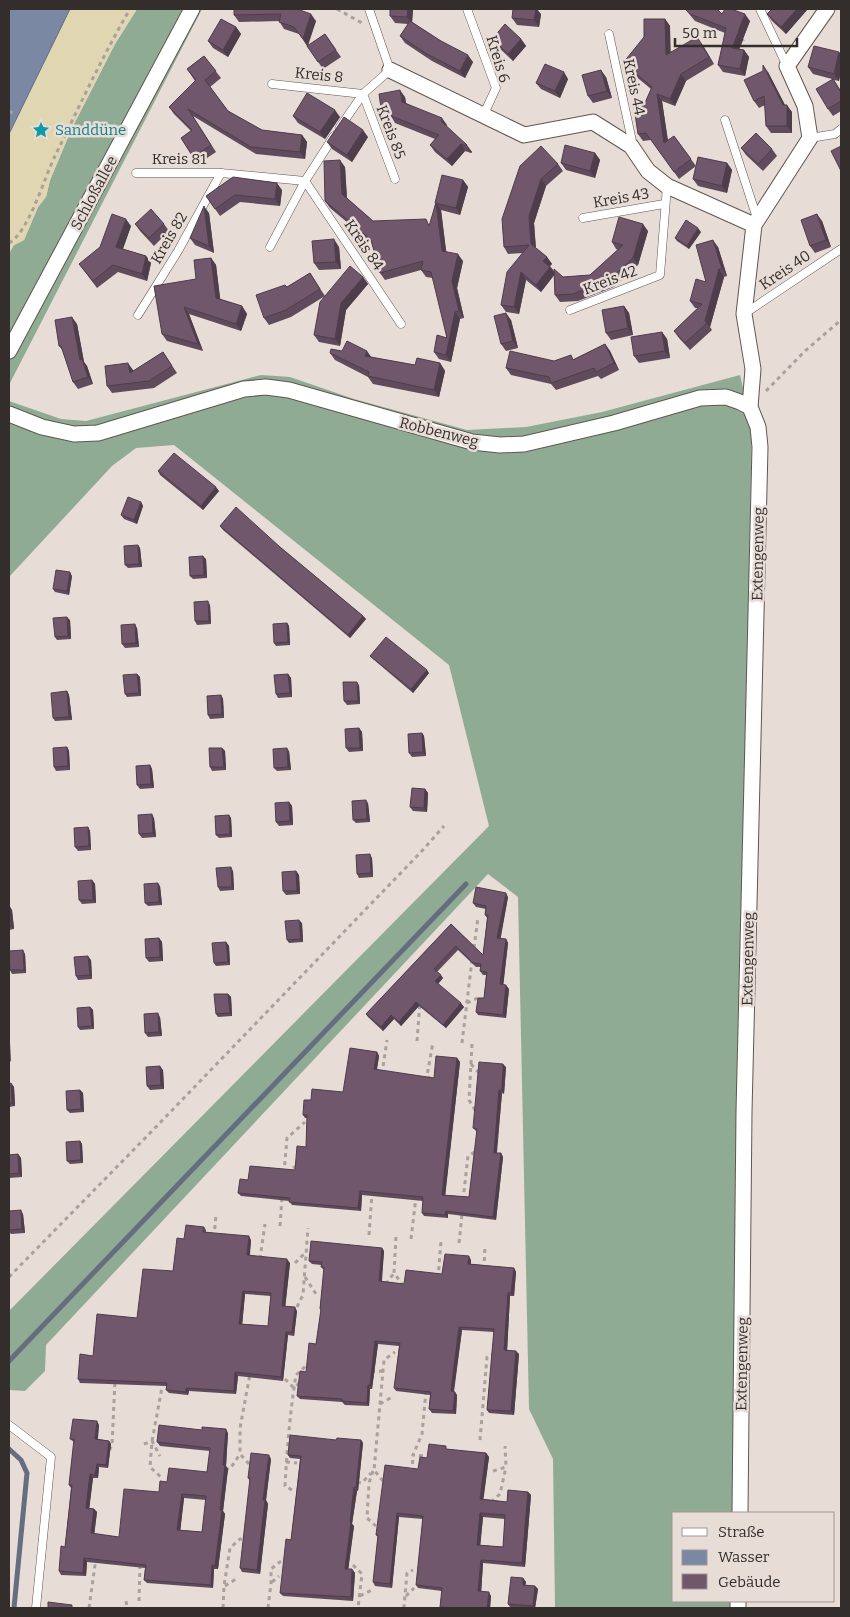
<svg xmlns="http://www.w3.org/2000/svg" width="850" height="1617" font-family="Bitter,serif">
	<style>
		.forest { fill: #90ab94 }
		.sand { fill: #e0d6b1 }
		.water { fill: #7a88a4; stroke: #656d80 }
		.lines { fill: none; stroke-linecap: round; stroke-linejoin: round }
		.stream { stroke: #656d80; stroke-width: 5 }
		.service-casing { stroke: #605651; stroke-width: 9 }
		.minor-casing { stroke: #605651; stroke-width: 17 }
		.path { stroke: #aaa09c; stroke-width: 3; stroke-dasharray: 4 4; stroke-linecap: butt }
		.service { stroke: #fff; stroke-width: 8 }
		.minor { stroke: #fff; stroke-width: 15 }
		.wall { fill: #604b5c; fill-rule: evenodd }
		.shaded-wall { fill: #4e3d4b }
		.building { fill: #70576b; stroke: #4e3d4b; fill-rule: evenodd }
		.labels { text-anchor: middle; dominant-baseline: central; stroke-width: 5; stroke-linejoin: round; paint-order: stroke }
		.street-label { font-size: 15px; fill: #332e2c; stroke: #e8dcd7 }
		.culture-label { font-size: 15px; fill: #0d838f; stroke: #e8dcd7; text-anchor: start }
	</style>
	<rect width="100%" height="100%" fill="#e8dcd7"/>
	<g class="forest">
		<path d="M137,9h65l-193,376v-132l5,-8 10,-5 14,-33 8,-10 4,-17 22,-52 43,-84z"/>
		<path d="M261,375l29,2 64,22 113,31 59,-3 76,-15 138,-37 12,51 -14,688 -6,399h-58v88h57v7h-176l-2,-149 -24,-50 -11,-512 -30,-23 -442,471 -1,26 -20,20 -16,-1v-79l480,-485 -40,-161 -275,-220 -38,3 -24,18 -103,111v-176l52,18 25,2z"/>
	</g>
	<path class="sand" d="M70,9h67l-22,35 -43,84 -22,52 -4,17 -8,10 -14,33 -10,5 -5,8v-119z"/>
	<path class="water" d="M9,9h61l-61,125z"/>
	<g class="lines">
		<g class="stream">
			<path d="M9,1361l457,-477"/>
			<path d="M9,1449l12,11 6,13 -13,135"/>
		</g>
		<g class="service-casing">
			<g id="service">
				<path d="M467,9l29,79 -13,28"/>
				<path d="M760,9l27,57"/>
				<path d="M609,34l23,107 -1,5"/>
				<path d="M272,84l91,10 32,85"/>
				<path d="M725,120l32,98"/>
				<path d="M340,127l23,-33 27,-24 -21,-61"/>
				<path d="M810,138l25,-4 6,-5"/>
				<path d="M136,173h85l84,8 96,143"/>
				<path d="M583,218l81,-14"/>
				<path d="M270,247l35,-66 29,-45"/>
				<path d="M570,310l90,-35 7,-89"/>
				<path d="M744,314l97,-65"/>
				<path d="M138,315l40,-64 43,-78"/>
				<path d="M9,1425l42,32 -15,151"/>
			</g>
		</g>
		<g class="minor-casing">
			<g id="minor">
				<path d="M390,70l134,65 69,-13 38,24 17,25 19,15 87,39"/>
				<path d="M9,351l183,-342"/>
				<path d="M9,414l33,13 32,7 24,-1 146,-44 22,-2 23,3 183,52 28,3 24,-1 90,-21 86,-25 26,-1 14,5 10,5"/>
				<path d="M740,1513l4,-401 16,-665 -2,-20 -8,-20 3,-38 -9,-55 10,-89 56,-87 -5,-32 -18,-40 40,-57"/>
				<path d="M738,1608v-7"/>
			</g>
		</g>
		<g class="path">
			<path d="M337,9l25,14"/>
			<path d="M9,111l4,2"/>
			<path d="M9,243c20,-11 35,-65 46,-87 24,-49 47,-99 75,-147"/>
			<path d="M766,391l39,-40 36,-31"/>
			<path d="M474,948l4,-31"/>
			<path d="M467,1003l13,-6"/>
			<path d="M417,1041l3,-39"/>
			<path d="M462,1043l10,-83"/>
			<path d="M472,1044l-3,56 6,10"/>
			<path d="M471,1064l10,11"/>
			<path d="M382,1074l5,-34"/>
			<path d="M431,1079l-4,-3 6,-34"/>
			<path d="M286,1172l12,-7"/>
			<path d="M284,1173l3,-35 18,-16"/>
			<path d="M463,1200l5,-44 7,-4"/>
			<path d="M280,1226l2,-29"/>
			<path d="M369,1235l3,-42"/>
			<path d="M214,1237l2,-22"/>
			<path d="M396,1237l-2,36 8,11"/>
			<path d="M411,1239l5,-42"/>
			<path d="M459,1243l3,-29"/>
			<path d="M260,1259l5,-35"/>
			<path d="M295,1263l11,-11"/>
			<path d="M484,1269l1,-24"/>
			<path d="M9,1277l144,-147 267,-277 24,-27"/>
			<path d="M305,1277l13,20"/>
			<path d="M438,1278l3,-37"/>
			<path d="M386,1284l8,-11"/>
			<path d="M297,1307l6,-12 5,-67"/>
			<path d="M371,1372l12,-1"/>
			<path d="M285,1379l9,9 5,-5"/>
			<path d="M163,1382l-11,59 -2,26 13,12"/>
			<path d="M426,1391l-4,43 -9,21 14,1"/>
			<path d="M380,1404l14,-8"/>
			<path d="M480,1440l7,-83 6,-3"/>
			<path d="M144,1444l8,-3 8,15"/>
			<path d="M109,1450l3,-4 3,-66"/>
			<path d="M286,1462l11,1"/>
			<path d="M249,1464l-9,-10v-26l10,-54"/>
			<path d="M225,1469h5l10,-15"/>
			<path d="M373,1471l-4,12 -2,35 9,8"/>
			<path d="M493,1471l13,-4 -1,-21"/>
			<path d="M412,1472l1,-17"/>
			<path d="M383,1481l-9,-11 10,-110 11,-8"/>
			<path d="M357,1482l5,1 9,-10"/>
			<path d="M292,1490l-7,-4c2,-37 5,-74 11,-111l14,-13"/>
			<path d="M491,1502l9,-8 6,-27"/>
			<path d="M353,1565l9,9 -4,34"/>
			<path d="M272,1582l7,-6"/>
			<path d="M225,1586l11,-7"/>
			<path d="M360,1596l12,-6"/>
			<path d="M406,1596l8,-8"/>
			<path d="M126,1601l1,7"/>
			<path d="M139,1601l1,-36"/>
			<path d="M89,1608l6,-43 -1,-6"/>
			<path d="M223,1608l1,-22 6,-38 10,-9 6,1"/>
			<path d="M268,1608l3,-25v-14l14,-11"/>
			<path d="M403,1608l1,-1 3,-34 6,-3"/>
		</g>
		<use href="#service" class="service"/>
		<use href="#minor" class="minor"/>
	</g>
	<g class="wall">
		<path d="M297,9l19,12 -8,25 17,-12 16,23 -18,12 -24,-35 -15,-5 -5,-8 -40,1 -5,-7z"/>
		<path d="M390,9h23l-1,13 61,40 -8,16 -33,-17 -27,-18 -5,-7 8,-12 -13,-1 -5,-7z"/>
		<path d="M685,9l37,5 28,7 -7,18 2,2 -2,-1 -4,9 5,1 5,7 -4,19 -22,-4 -5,-7 7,-32 -30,-12z"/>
		<path d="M772,9h35v1l-21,24 -14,-13 -5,-7z"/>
		<path d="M541,14l-2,13 -22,-2 -5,-7z"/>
		<path d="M665,19l5,7v26l32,-8 12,20 -28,17 -11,25 -13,-5 6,39 6,-4 22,30 31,-3 5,7 -5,23 -29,-7 -5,-7 3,-13 -17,13 -28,-39 -8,1 -5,-7 6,-29 7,-16 -23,-19 -5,-7z"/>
		<path d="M236,27l5,7 -13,23 -15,-9 -5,-7z"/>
		<path d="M492,39h29l5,7 -13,15 -16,-15z"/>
		<path d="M839,52l2,3v16l-2,10 -5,-1 7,11v20l-8,5 -5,-7 4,-30 -19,-5 -5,-7z"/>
		<path d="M204,56l17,22 -11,9 18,24 34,19 40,5 5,7 -2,17 -49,-5 -63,-38 23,36 -18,12 -17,-26 10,-7 -17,-17 -5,-7 26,-26 -8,-12z"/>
		<path d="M768,72l17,33 7,7v21h-21l-5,-7 -1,-21 -6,3 -5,-7z"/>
		<path d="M606,77l6,21 -19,5 -5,-7z"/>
		<path d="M568,79l-8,19 -19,-9 -5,-6z"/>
		<path d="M405,97l1,6 41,22 -1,1 26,26 -1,1 -6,-2 -13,15 -17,-14 -5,-7 5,-6 -40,-16 -4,-7 -1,-2 -4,1 -5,-7z"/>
		<path d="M293,116l47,1 -15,22 -27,-16z"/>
		<path d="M368,137l-16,25 -20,-13 -5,-7z"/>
		<path d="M741,148l31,1 5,7 -14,15 -17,-16z"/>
		<path d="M595,153l5,7 -5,18 -29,-8 -5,-7z"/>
		<path d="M558,164l5,7 -17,15 -12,37 2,25 11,9 5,7 -2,2 4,5 9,6 27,-2 28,-25 -2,-1 -4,-7 36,-11 -10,34 -24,22 -36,14 -18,1 -5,-7 -1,-20 -13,17 -15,-12 -7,34 -13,-2 -5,-7 22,-52 -15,1 -4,-7 16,-81z"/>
		<path d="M345,167l2,31 26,23 57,4 5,-21 28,-24 5,7 -8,28 -19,-5 5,41 17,10 -6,27 7,30 -4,1 -9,43 -12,-3 -5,-7 13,-14 -14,-60 -7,-1 -5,-7 -36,10 -5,-7 -8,-30 -42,-35 -5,-7z"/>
		<path d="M282,190l-2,16 -40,-4 -20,14 -14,-20z"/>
		<path d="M209,213l5,40 -19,-8 -5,-7z"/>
		<path d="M822,221l9,26 -16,6 -5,-7z"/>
		<path d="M135,224h29l5,7 -15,15 -14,-15z"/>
		<path d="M131,226l-8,23 23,7 5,7 -4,18 -29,-9 -21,16 -18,-24z"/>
		<path d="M701,232l-12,17 -12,-8 -2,-3z"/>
		<path d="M339,247l2,22 -22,1 -5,-7z"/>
		<path d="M718,247l9,29 -3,1 -14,50 2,3 -22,20 -11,-12 -5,-7 24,-23h-3l-5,-7 16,-19z"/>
		<path d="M211,258l5,7 4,34 22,7 5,8 -6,17 -52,-17 14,37 -36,-10 -5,-7z"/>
		<path d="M310,273l15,23 -34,21 -22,8 -5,-7 23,-31z"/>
		<path d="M363,277l5,7 -22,26 -6,36 -21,-4 -5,-7z"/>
		<path d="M624,306l5,7 4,22 -22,5 -5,-7z"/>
		<path d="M511,320l7,28 -12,3 -5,-7z"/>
		<path d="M77,324l7,38 3,4 6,18 -15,5 -5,-7 -10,-31 -4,-5z"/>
		<path d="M662,332l5,7 3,19 -31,5 -5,-7z"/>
		<path d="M605,344l5,7 9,19 -18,9 -3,-3 -42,14 -5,-6 -40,-9 -5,-7 68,-9z"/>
		<path d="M163,352l14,21 -23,15 -42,5 -5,-7 26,-16v1z"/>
		<path d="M330,353l41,4 44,8 25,-2 5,8 -6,26 -66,-13 -5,-7 -33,-17z"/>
		<path d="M158,471l61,20 -16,19 -43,-35z"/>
		<path d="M141,502l2,4 -6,18 -13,-5 -3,-4z"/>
		<path d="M220,526l60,21 83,69 3,3 -16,19 -127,-108z"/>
		<path d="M138,545l2,3 2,19 -14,1 -3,-3z"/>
		<path d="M206,559l1,19 -14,1 -3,-3z"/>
		<path d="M72,576l-3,19 -14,-3 -2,-3z"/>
		<path d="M210,605l1,19 -14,1 -2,-4z"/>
		<path d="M70,620l1,19 -14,1 -2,-3z"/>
		<path d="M287,623l2,3 1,19 -14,1 -2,-3z"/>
		<path d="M137,628l2,19 -14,1 -3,-4z"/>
		<path d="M370,656l59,17 -16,20 -40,-34z"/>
		<path d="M137,674l3,3 1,19 -14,1 -2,-3z"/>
		<path d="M288,674l3,4 1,19 -14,1 -2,-4z"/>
		<path d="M359,685l1,19 -13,1 -3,-4z"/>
		<path d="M67,691l2,4 3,25 -17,1 -2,-3z"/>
		<path d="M221,695l2,4 1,19 -14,1 -2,-4z"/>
		<path d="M359,728l3,4 1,19 -14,1 -3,-4z"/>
		<path d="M422,733l2,3 2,20 -14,1 -3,-4z"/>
		<path d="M67,747l2,4 1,19 -14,1 -2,-4z"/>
		<path d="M222,748l3,3 1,19 -14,1 -2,-4z"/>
		<path d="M289,751l2,19 -14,1 -3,-3z"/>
		<path d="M150,765l2,4 2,19 -14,1 -3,-4z"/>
		<path d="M425,789l3,4 -1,19 -14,-1 -3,-4z"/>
		<path d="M289,802l3,4 1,19 -14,1 -3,-4z"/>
		<path d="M368,803l2,19 -14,1 -3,-3z"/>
		<path d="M229,815l2,3 1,19 -13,1 -3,-3z"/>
		<path d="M154,818l2,19 -14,1 -3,-4z"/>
		<path d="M88,827l2,4 1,19 -13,1 -3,-4z"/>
		<path d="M372,858l1,19 -14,1 -2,-4z"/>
		<path d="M233,871l1,19 -14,1 -2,-4z"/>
		<path d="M296,871l3,4 1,19 -14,1 -3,-4z"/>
		<path d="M92,880l3,4 1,19 -14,1 -3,-4z"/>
		<path d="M160,886l2,19 -14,1 -3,-3z"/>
		<path d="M508,897l-8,42h6l2,4 -5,42 6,4 -3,29 -28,-3 -2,-3 8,-14 2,-23h-3l-3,-4 1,-4h-5l-18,-17 -21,22 6,6 -5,6 26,23 -18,21 -27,-22 -18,20 -7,-7 -11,12 -15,-14 -2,-3 85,-90 32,31 4,-37 -2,-3 1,-6 -10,-2 -3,-4z"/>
		<path d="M9,907l3,3 2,19 -5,1z"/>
		<path d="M302,923l1,19 -14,1 -2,-3z"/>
		<path d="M159,938l3,4 1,19 -14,1 -3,-4z"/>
		<path d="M226,942l3,4 1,19 -14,1 -2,-3z"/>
		<path d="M25,954l1,19 -14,1 -2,-4z"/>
		<path d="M91,960l1,19 -14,1 -2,-4z"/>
		<path d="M228,994l3,3 1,19 -14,1 -2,-3z"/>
		<path d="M90,1007l3,3 1,19 -14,1 -2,-3z"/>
		<path d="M160,1017l2,19 -14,1 -3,-4z"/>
		<path d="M377,1052l2,4 -2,14 57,8 23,-20 3,4 -15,133 24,2 8,-65 -4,-4 33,-61 -2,27 -2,-1 -5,60h4l2,4 -7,63 -48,-6v4l-24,-2 -2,-3 1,-12 -61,-6 -1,16 -69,-6 -3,-4 -48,-5 -3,-3 10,-13 47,-10 11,-23 1,-29h-2l-2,-3 8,-15 32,-8z"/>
		<path d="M163,1070l1,19 -14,1 -3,-4z"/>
		<path d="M11,1083l3,4 1,19 -6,1v-23z"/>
		<path d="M80,1090l3,3 1,19 -14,1 -3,-3z"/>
		<path d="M80,1141l2,3 1,19 -13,1 -3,-3z"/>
		<path d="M18,1154l3,4 1,19 -13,1v-23z"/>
		<path d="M9,1211l14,3 2,19 -14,1 -2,-3z"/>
		<path d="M204,1227l2,3v2l45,8 -1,15 40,8 -5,44 12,4 -3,25 -6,-1 -5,46 -45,-5 -2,18 -47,-3 -1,4 -19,-2 -3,-3v-4l-86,-3 -2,-4 15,-23 44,-38 36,-47 11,-32zM245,1294l26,2 -3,30 -26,-2z"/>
		<path d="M382,1248l2,3 -2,31 22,2 38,-10 29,-14v4l43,4 2,4 -2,24h-4l-3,54 12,4 -5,61 -25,-2 -2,-3 7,-78 -32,-2 -8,62 3,3 -1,19 -24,-1 -3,-4 1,-14 -34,-4 -2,-3 5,-42 -21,-2 -6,45h-2l-1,17 -24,-1 -3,-3 -42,-3 -3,-3 19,-52 5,-34 -1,-1 4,-39 -3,-3v-2l-9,-1 -3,-3z"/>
		<path d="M99,1425l-1,14 11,2 2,3 -3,24 -9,-1 -1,11h-5l-4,30 5,1 3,3 -3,22 25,3 40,-45 8,-10 40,-10 3,-21 -50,-5 -3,-4 71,-9 -2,33 2,3 -5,42 2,3 -7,55h-4l-1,19 -66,-5 -3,-3 1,-12 -58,-6 -1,14 -25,-1 -2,-4 6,-24 6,-59 -2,-3 5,-43 -4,-3zM184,1498l22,2 -4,32 -22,-2z"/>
		<path d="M336,1440h25l2,3 -5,48h-1l-5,33 2,2 -6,43h4l3,4 -2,28 -70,-5 -3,-3 11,-53 9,-81 -10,-1 -2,-3z"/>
		<path d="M448,1450l38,3 3,4 -6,42 24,3 21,-10 3,3 -6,72 -42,-4 -2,29 10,4 -1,12h-48l-2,-1 2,-16 -24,-3 -2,-3 7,-66 -24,-2 -7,71 -17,-2 -2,-4 5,-45 -2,-2 42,-66 9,-11zM483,1517l22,2 -2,28 -23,-2z"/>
		<path d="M271,1459l-5,41 2,4 -8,70 -18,-2 -2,-4 10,-87 -2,-3z"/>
		<path d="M523,1578l3,4 -1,3 10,1 3,3 -3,19h-15l-10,-1 -2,-3z"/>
	</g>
	<g class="shaded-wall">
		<path d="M408,9h5l-1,15 -5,-7z"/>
		<path d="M532,9h5l4,5 -2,13 -5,-7z"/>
		<path d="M797,9h10v1l-21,24 -5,-7z"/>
		<path d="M311,14l5,7 -9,25 -4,-7z"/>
		<path d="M745,14l5,7 -7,18 -5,-7z"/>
		<path d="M665,19l5,7 1,36 -5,-7z"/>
		<path d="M236,27l5,7 -13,23 -5,-7z"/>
		<path d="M738,33l5,7 -6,15 -5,-7z"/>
		<path d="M697,37l5,7 12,20 -5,-7z"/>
		<path d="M521,39l5,7 -13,15 -5,-7z"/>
		<path d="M744,50l5,7 -4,19 -5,-7z"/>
		<path d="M839,52l2,3v16l-2,10 -5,-7z"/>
		<path d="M468,55l5,7 -8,16 -5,-7z"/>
		<path d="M763,65l5,7 19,37v-4l5,7v21l-5,-7 -4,-21z"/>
		<path d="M601,70l5,7 6,21 -5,-7z"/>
		<path d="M564,72l4,7 -8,19 -5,-7z"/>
		<path d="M681,74l5,7 -11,25 -5,-7z"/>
		<path d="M400,90l5,7 2,12 -5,-7z"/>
		<path d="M657,94l5,7 7,49 -5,-7z"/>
		<path d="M335,110l5,7 -15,22 -5,-7z"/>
		<path d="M442,118l5,7 -2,3 -4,-7z"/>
		<path d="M363,130l5,7 -16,25 -5,-7z"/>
		<path d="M302,135l5,7 -2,17 -5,-7z"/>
		<path d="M461,144l4,7 -13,15 -5,-7z"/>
		<path d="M467,145l5,7 -1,1 -5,-7z"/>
		<path d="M595,153l5,7 -5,18 -5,-7z"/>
		<path d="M340,160l5,7 2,34 -5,-7z"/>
		<path d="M727,163l5,7 -5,23 -5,-7z"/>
		<path d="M541,179l5,7 -12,37 2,28 -5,-7 -2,-28z"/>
		<path d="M463,180l5,7 -8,28 -4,-7z"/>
		<path d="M277,183l5,7 -2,16 -5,-7z"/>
		<path d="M436,203l5,7 6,48 -5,-7z"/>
		<path d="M204,206l5,7 5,40 -5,-7z"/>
		<path d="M817,214l5,7 9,26 -5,-7z"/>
		<path d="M126,219l5,7 -10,28 -5,-7z"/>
		<path d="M643,224l5,7 -10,34 -5,-7z"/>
		<path d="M698,228l3,4 -12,17 -2,-3z"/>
		<path d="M334,239l5,8 2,22 -5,-7z"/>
		<path d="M713,240l5,7 9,29 -5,-7z"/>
		<path d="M458,254l5,7 -6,27 7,30 -5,-7 -7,-30z"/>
		<path d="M146,256l5,7 -4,18 -5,-7z"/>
		<path d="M547,257l5,7 -4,4 -5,-7z"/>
		<path d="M211,258l5,7 5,40 -5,-7z"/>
		<path d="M550,267l5,7 -14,18 -5,-7z"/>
		<path d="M719,269l5,8 -14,50 -5,-6z"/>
		<path d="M521,272l5,8 -7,34 -5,-7z"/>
		<path d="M363,277l5,7 -22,26 -6,36 -5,-7 6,-36z"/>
		<path d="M242,306l5,8 -6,17 -5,-7z"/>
		<path d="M624,306l5,7 4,22 -5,-7z"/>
		<path d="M184,307l5,7 14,37 -5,-7z"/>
		<path d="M455,312l5,7 -9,43 -5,-7z"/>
		<path d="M506,313l5,7 7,28 -5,-7z"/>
		<path d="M72,317l5,7 7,38 3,4 6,18 -5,-7 -8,-17z"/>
		<path d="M662,332l5,7 3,19 -5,-7z"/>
		<path d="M605,344l5,7 9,19 -5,-7z"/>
		<path d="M367,351l5,7 -7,-2z"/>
		<path d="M128,363l5,7 2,10 -5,-7z"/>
		<path d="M440,363l5,8 -6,26 -5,-7z"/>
		<path d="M216,487l3,4 -16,19 -2,-4z"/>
		<path d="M141,502l2,4 -6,18 -3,-4z"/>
		<path d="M138,545l2,3 2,19 -3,-3z"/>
		<path d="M203,556l3,3 1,19 -3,-3z"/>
		<path d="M70,572l2,4 -3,19 -2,-4z"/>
		<path d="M208,601l2,4 1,19 -2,-3z"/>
		<path d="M363,616l3,3 -16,19 -2,-3z"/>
		<path d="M67,617l3,3 1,19 -3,-3z"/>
		<path d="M287,623l2,3 1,19 -2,-3z"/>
		<path d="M135,624l2,4 2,19 -3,-4z"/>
		<path d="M9,636v1l1,19 -1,-2z"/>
		<path d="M427,670l2,3 -16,20 -2,-4z"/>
		<path d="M137,674l3,3 1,19 -2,-3z"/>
		<path d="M288,674l3,4 1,19 -2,-4z"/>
		<path d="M357,682l2,3 1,19 -2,-3z"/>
		<path d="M67,691l2,4 3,25 -3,-3z"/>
		<path d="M221,695l2,4 1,19 -2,-4z"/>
		<path d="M359,728l3,4 1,19 -3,-3z"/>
		<path d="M422,733l2,3 2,20 -3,-4z"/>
		<path d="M67,747l2,4 1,19 -2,-4z"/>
		<path d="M222,748l3,3 1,19 -2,-3z"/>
		<path d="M287,748l2,3 2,19 -3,-3z"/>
		<path d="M150,765l2,4 2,19 -3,-4z"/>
		<path d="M425,789l3,4 -1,19 -3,-4z"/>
		<path d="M366,800l2,3 2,19 -3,-3z"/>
		<path d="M289,802l3,4 1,19 -3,-4z"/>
		<path d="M152,814l2,4 2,19 -3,-4z"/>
		<path d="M229,815l2,3 1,19 -2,-3z"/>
		<path d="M88,827l2,4 1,19 -2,-4z"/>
		<path d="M370,854l2,4 1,19 -2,-4z"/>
		<path d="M231,867l2,4 1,19 -2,-3z"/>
		<path d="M296,871l3,4 1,19 -3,-3z"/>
		<path d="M92,880l3,4 1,19 -3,-3z"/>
		<path d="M158,883l2,3 2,19 -3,-3z"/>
		<path d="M506,893l2,4 -8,45 -3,-4z"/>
		<path d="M10,907l2,3 2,19 -3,-3z"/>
		<path d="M299,920l3,3 1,19 -2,-3z"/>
		<path d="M159,938l3,4 1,19 -3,-4z"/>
		<path d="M506,939l2,4 -5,45 -3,-4z"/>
		<path d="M226,942l3,4 1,19 -2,-3z"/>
		<path d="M23,950l2,4 1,19 -2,-3z"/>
		<path d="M88,956l3,4 1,19 -2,-4z"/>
		<path d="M441,975l2,3 -6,7 -2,-4z"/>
		<path d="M506,985l3,4 -3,29 -3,-3z"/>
		<path d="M228,994l3,3 1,19 -2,-3z"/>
		<path d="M416,1002l3,4 -18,20 -2,-4z"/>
		<path d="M461,1003l3,4 -18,21 -3,-3z"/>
		<path d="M90,1007l3,3 1,19 -2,-3z"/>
		<path d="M158,1013l2,4 2,19 -3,-4z"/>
		<path d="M391,1015l3,4 -11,12 -2,-4z"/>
		<path d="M9,1041l1,2 1,19 -2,-3z"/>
		<path d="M377,1052l2,4 -3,17 -2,-4z"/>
		<path d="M457,1058l3,4 -15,136 -3,-3z"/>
		<path d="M503,1064l3,3 -2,27 -2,-4z"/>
		<path d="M160,1066l3,4 1,19 -3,-4z"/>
		<path d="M11,1083l3,4 1,19 -3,-3z"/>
		<path d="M80,1090l3,3 1,19 -3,-3z"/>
		<path d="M499,1090l3,3 -6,63 -2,-3z"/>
		<path d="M80,1141l2,3 1,19 -2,-3z"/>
		<path d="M501,1153l2,4 -7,63 -3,-3z"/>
		<path d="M18,1154l3,4 1,19 -3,-4z"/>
		<path d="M360,1191l2,4 -1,16 -3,-3z"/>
		<path d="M21,1210l2,4 2,19 -3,-4z"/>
		<path d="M446,1211l2,3v4l-3,-3z"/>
		<path d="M249,1236l2,4 -2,19 -2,-4z"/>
		<path d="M382,1248l2,3 -3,34 -2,-4z"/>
		<path d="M469,1256l2,4 -1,7 -2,-3z"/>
		<path d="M287,1259l3,4 -5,47 -3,-4z"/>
		<path d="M514,1268l2,4 -2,24 -3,-3z"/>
		<path d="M243,1291l2,3 -3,33 -3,-3z"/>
		<path d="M508,1293l2,3 -3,57 -3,-3z"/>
		<path d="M295,1307l2,4 -3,25 -2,-4z"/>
		<path d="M459,1327l3,3 -9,65 -2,-4z"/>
		<path d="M286,1332l2,3 -5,46 -2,-4z"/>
		<path d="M375,1341l3,3 -6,45 -2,-4z"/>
		<path d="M516,1351l3,3 -5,61 -3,-4z"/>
		<path d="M235,1372l3,4 -2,18 -2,-3z"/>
		<path d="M368,1385l2,4 -1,17 -2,-3z"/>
		<path d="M186,1388l3,3 -1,4 -2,-3z"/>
		<path d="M455,1392l2,3 -1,19 -3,-3z"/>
		<path d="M97,1421l2,4 -2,18 -2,-4z"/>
		<path d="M226,1429l2,4 -2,33 2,3 -5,42 2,3 -7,55 -3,-3z"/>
		<path d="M361,1440l2,3 -5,48 -2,-4z"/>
		<path d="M109,1441l2,3 -3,24 -2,-3z"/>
		<path d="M486,1453l3,4 -6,46 -3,-4z"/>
		<path d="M269,1455l2,4 -5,41 2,4 -8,70 -3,-4 6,-70z"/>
		<path d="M97,1464l2,3 -1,11 -3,-3z"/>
		<path d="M90,1474l3,4 -4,33 -3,-3z"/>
		<path d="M354,1487l3,4 -5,33 2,2 -6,46 -3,-3 5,-47z"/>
		<path d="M528,1492l3,3 -6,72 -3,-4z"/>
		<path d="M182,1494l2,4 -4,36 -3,-4z"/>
		<path d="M94,1509l3,3 -3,25 -3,-4z"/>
		<path d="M397,1513l2,4 -7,71 -2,-4z"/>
		<path d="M480,1513l3,4 -3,32 -3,-4z"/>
		<path d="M84,1558l3,4 -1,14 -3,-3z"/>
		<path d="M481,1560l2,3 -2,32 -3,-4z"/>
		<path d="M212,1565l2,4 -1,19 -2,-3z"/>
		<path d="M352,1569l3,4 -2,28 -2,-4z"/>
		<path d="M523,1578l3,4 -1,6 -2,-3z"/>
		<path d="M535,1586l3,3 -3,19h-1l-1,-2z"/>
		<path d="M489,1592l2,4 -1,12h-3z"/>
	</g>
	<g class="building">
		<path d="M234,9h63l14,5 -8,25 -9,-12 -15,-5 2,-8 -47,1z"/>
		<path d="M390,9h18l-1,8 -17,-1z"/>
		<path d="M513,9h23l-2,11 -22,-2z"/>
		<path d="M685,9h32l5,5 3,-5h6l14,5 -7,18 2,2 -2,-1 -6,15 12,2 -4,19 -22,-4 8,-37 -36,-14z"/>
		<path d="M772,9h25l-16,18 -14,-13z"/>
		<path d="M221,19l15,8 -13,23 -15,-9z"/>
		<path d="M644,19h21l1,36 31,-18 12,20 -28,17 -11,25 -13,-5 7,49 10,-7 17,23 -17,13 -28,-39 -8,1 -4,-27 10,-2 8,-18 -29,-24 21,-26z"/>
		<path d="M410,21l31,20 27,14 -8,16 -33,-17 -27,-18z"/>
		<path d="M505,24l16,15 -13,15 -16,-15z"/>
		<path d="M325,34l11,16 -18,12 -11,-16z"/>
		<path d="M814,46l25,6 -5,22 -26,-7z"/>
		<path d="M204,56l12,15 -11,9 23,31 34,19 40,5 -2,17 -49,-5 -63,-38 23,36 -18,12 -12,-19 11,-8 -23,-23 27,-27 -9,-11z"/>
		<path d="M545,64l19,8 -9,19 -19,-8z"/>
		<path d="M763,65l20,40h4v21h-21l-2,-30 -10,5 -10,-21 19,-9z"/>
		<path d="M601,70l6,21 -19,5 -6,-21z"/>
		<path d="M833,79l8,13v9l-13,8 -12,-20z"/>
		<path d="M400,90l2,12 40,16 -1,3 26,24 -1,1 -5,-2 -14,15 -17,-14 9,-10 -48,-19 -2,-9 -8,1 -2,-14z"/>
		<path d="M307,93l28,17 -15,22 -27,-16z"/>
		<path d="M344,117l19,13 -16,25 -20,-13z"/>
		<path d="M756,133l16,16 -14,15 -17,-16z"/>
		<path d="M565,145l30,8 -5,18 -29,-8z"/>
		<path d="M541,146l17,18 -17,15 -12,37 2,28 16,13 -4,4 7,6 -14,18 -15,-13 -7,35 -13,-2 6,-33 22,-27 -25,2 -2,-28 18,-53z"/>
		<path d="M841,146v25l-10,-20z"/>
		<path d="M698,157l29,6 -5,23 -29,-7z"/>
		<path d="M340,160l2,34 31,27 53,-2 3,7 7,-23 6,48 16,3 -6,27 7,30 -4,1 -9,43 -12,-3 3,-17 10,3 -16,-66 -10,-2 2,-9 -43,12 -9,-33 -46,-39 -1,-40z"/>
		<path d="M442,175l21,5 -7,28 -21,-5z"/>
		<path d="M233,177l44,6 -2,16 -40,-4 -20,14 -9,-13z"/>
		<path d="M204,206l5,40 -19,-8z"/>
		<path d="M151,209l13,15 -15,14 -14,-14z"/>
		<path d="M112,214l14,5 -10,28 30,9 -4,18 -29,-9 -20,16 -14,-17 21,-17z"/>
		<path d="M817,214l9,26 -16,6 -9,-26z"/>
		<path d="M619,217l24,7 -10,34 -24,22 -36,14 -18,1 -1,-26 9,8 27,-2 33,-30 -11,-3z"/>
		<path d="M686,220l12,8 -11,18 -12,-8z"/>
		<path d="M334,239l2,23 -22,1 -2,-22z"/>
		<path d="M713,240l9,29h-3l-14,52 2,2 -22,20 -11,-12 28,-27 -12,-3 6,-22 10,3 -10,-37z"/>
		<path d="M211,258l5,40 26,8 -6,18 -52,-17 14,37 -36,-10 -8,-48 42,-7 -2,-19z"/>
		<path d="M350,266l13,11 -22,26 -6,36 -21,-4 6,-33z"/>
		<path d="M310,273l10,16 -34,21 -22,8 -8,-23 29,-10 2,2z"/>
		<path d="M624,306l4,22 -22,5 -4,-23z"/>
		<path d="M506,313l7,28 -12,3 -7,-28z"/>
		<path d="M72,317l8,43 2,-1 6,18 -15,5 -12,-36h-2l-4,-26z"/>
		<path d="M662,332l3,19 -31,5 -3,-19z"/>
		<path d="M347,341l20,10 -2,5 50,9 2,-7 23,5 -6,27 -66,-14 1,-4 -39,-19 1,-4 11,2z"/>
		<path d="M605,344l9,19 -18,9 -2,-4 -43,15 -2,-6 -43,-9 4,-17 44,10 17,-6 2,5z"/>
		<path d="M163,352l9,14 -23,15 -42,5 -2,-20 23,-3 2,10z"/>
		<path d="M174,453l42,34 -15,19 -43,-35z"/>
		<path d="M128,497l13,5 -7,18 -13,-5z"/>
		<path d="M236,507l44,40 83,69 -15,19 -128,-109z"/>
		<path d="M138,545l1,19 -14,1 -1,-19z"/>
		<path d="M203,556l1,19 -14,1 -1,-19z"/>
		<path d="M56,570l14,2 -3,19 -14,-2z"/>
		<path d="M208,601l1,20h-14l-1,-19z"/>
		<path d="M67,617l1,19 -13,1 -2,-19z"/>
		<path d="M287,623l1,19 -14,1 -1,-19z"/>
		<path d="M135,624l1,19 -14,1 -1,-19z"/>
		<path d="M386,637l41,33 -16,19 -41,-33z"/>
		<path d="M137,674l2,19 -14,1 -2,-19z"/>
		<path d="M288,674l2,19 -14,1 -2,-19z"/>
		<path d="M343,682h14l1,19h-14z"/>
		<path d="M67,691l2,26 -16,1 -2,-25z"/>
		<path d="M221,695l1,19 -14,1 -1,-19z"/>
		<path d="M359,728l1,20h-14l-1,-19z"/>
		<path d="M422,733l1,19 -14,1 -1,-19z"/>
		<path d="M67,747l1,19 -14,1 -1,-19z"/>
		<path d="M209,748h13l2,19h-14z"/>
		<path d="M287,748l1,19 -14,1 -1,-19z"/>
		<path d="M150,765l1,19 -14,1 -1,-19z"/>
		<path d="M412,788l13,1 -1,19 -14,-1z"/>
		<path d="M366,800l1,19 -14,1 -1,-19z"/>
		<path d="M289,802l1,19 -14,1 -1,-19z"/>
		<path d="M152,814l1,19 -14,1 -1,-19z"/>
		<path d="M229,815l1,19 -14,1 -1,-19z"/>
		<path d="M88,827l1,19 -14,1 -1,-19z"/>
		<path d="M370,854l1,19 -14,1 -1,-19z"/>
		<path d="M231,867l1,20h-14l-2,-19z"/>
		<path d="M296,871l1,20h-14l-1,-19z"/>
		<path d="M92,880l1,20h-14l-1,-19z"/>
		<path d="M158,883l1,19 -14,1 -1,-19z"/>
		<path d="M476,887l30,6 -9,45 9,1 -6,45 6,1 -3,30 -27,-3 2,-14h6l3,-26 -7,-1 1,-7 -8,-1 -17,-17 -22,23 7,6 -6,6 26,22 -18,22 -27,-23 -17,20 -8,-7 -10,12 -15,-13 85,-90 32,31 5,-40h-3l1,-9 -13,-3z"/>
		<path d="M9,907h1l1,19h-2z"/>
		<path d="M299,920l2,19 -14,1 -2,-19z"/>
		<path d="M159,938l1,19 -14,1 -1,-19z"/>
		<path d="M226,942l2,20 -14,1 -2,-20z"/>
		<path d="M23,950l1,20h-14l-1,-19z"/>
		<path d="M88,956l2,19 -14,1 -2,-19z"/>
		<path d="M214,994h14l2,19 -14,1z"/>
		<path d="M90,1007l2,19 -14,1 -1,-19z"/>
		<path d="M158,1013l1,19 -14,1 -1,-19z"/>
		<path d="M350,1048l27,4 -3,17 60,9 2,-22 21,2 -15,137 27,2 8,-68 -4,-1 6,-66 24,2 -1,26h-3l-5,63h7l-8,64 -47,-6 -1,4 -23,-2 1,-16 -63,-6 -2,17 -69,-6 1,-4 -52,-5 2,-14 8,1 2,-14 45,4 2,-24 9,1 1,-32h-4l1,-15h7l1,-11 31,3z"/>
		<path d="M160,1066l1,19 -14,1 -1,-19z"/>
		<path d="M11,1083l1,20h-3v-19z"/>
		<path d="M80,1090l1,19 -14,1 -1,-19z"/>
		<path d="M80,1141l1,19 -14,1 -1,-19z"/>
		<path d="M18,1154l1,19 -10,1v-19z"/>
		<path d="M21,1210l1,19 -13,1v-19z"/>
		<path d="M186,1225l18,2 -1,5 46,4 -2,19 40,4 -5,47 13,1 -3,25h-6l-5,45 -46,-5 -1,19 -48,-3v4l-20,-2 1,-7 -89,-4 2,-25 13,2 4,-42 40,4 6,-49 30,2 4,-33 7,1zM243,1291l28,2 -3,33 -29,-2z"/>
		<path d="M311,1241l71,7 -3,33 25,3 2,-14 36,4 3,-20 24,2 -1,8 46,4 -3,25h-3l-4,57 12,1 -5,60 -24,-1 7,-81 -35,-2 -8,64 4,1 -2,19 -24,-2 2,-17 -37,-4 6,-45 -25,-2 -5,44h-2l-1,18 -25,-2v-2l-45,-3 3,-25 6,1 3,-29 7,1 5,-35h-1l4,-42h-3l1,-5 -13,-1z"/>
		<path d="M73,1419l24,2 -2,18 14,2 -3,24 -9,-1 -2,11 -5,-1 -4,34 8,1 -3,24 28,4 5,-48 35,3 1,-11 7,1 2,-14 38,4 3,-24 -53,-6 2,-17 43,5v-3l24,2 -3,36h2l-5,45h2l-7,56 -3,-1 -1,20 -67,-5 2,-15 -62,-7 -1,15 -24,-2 2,-25 4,1 7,-62h-3l5,-46h-4zM182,1494l24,2 -4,36 -25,-2z"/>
		<path d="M290,1435l46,5 1,-2 24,2 -5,47h-2l-4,35h1l-6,47h7l-1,28 -71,-4 6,-54 5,1 10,-84 -13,-1z"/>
		<path d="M429,1444l17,2v3l40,4 -6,46 27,3 1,-12 20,2 -6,71 -41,-3 -3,31 11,1 -2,16h-26l-21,-1 2,-19 -26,-3 7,-69 -26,-3 -7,71 -17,-2 5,-47h-2l9,-70 33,4 2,-12 7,1zM480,1513l25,2 -2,32 -26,-2z"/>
		<path d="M251,1453l18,2 -6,45h2l-8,70 -17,-2 10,-90h-2z"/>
		<path d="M511,1577l12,1v7l12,1 -2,20 -25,-2z"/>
		<path d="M48,1602l24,3v3h-24z"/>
	</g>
	<defs>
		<g id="sight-bare" transform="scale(1.35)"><path d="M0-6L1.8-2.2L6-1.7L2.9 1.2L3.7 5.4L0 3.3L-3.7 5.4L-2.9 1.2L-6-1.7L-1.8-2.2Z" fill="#0f9aa8" stroke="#e8dcd7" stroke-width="2.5" paint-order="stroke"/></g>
	</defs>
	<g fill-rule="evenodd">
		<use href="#sight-bare" x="41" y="130"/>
	</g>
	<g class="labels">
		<g class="street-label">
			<text transform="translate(498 59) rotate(73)">Kreis 6</text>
			<text transform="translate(319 75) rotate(6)">Kreis 8</text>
			<text transform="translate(634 87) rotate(78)">Kreis 44</text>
			<text transform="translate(391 132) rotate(69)">Kreis 85</text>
			<text x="179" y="159">Kreis 81</text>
			<text transform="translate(94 193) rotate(-62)">Schloßallee</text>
			<text transform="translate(621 198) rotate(-10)">Kreis 43</text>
			<text transform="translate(169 238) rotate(-60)">Kreis 82</text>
			<text transform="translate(364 245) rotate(56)">Kreis 84</text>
			<text transform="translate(785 270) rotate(-34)">Kreis 40</text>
			<text transform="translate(610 280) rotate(-21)">Kreis 42</text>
			<text transform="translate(439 432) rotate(14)">Robbenweg</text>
			<text transform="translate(758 554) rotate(-89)">Extengenweg</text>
			<text transform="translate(748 959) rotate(-89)">Extengenweg</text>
			<text transform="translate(742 1364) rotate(-89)">Extengenweg</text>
		</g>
		<g class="culture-label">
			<text x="55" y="130">Sanddüne</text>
		</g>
	</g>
	<rect width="850" height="1617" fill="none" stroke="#332e2c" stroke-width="20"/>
	<rect x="672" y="1512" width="162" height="90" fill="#e8dcd7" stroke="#a09693"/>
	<rect x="682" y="1528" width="25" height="8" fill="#ffffff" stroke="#a09693"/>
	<text x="718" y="1537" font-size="15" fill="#332e2c">Straße</text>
	<rect x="682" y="1550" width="25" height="15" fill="#7a88a4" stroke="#a09693"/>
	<text x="718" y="1562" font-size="15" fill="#332e2c">Wasser</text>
	<rect x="682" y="1574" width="25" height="15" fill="#70576b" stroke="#a09693"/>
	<text x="718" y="1587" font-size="15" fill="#332e2c">Gebäude</text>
	<path d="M675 38v8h122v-8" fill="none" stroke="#332e2c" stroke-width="2.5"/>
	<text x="682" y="38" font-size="15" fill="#332e2c" stroke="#e8dcd7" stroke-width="4" paint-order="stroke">50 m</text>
</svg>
